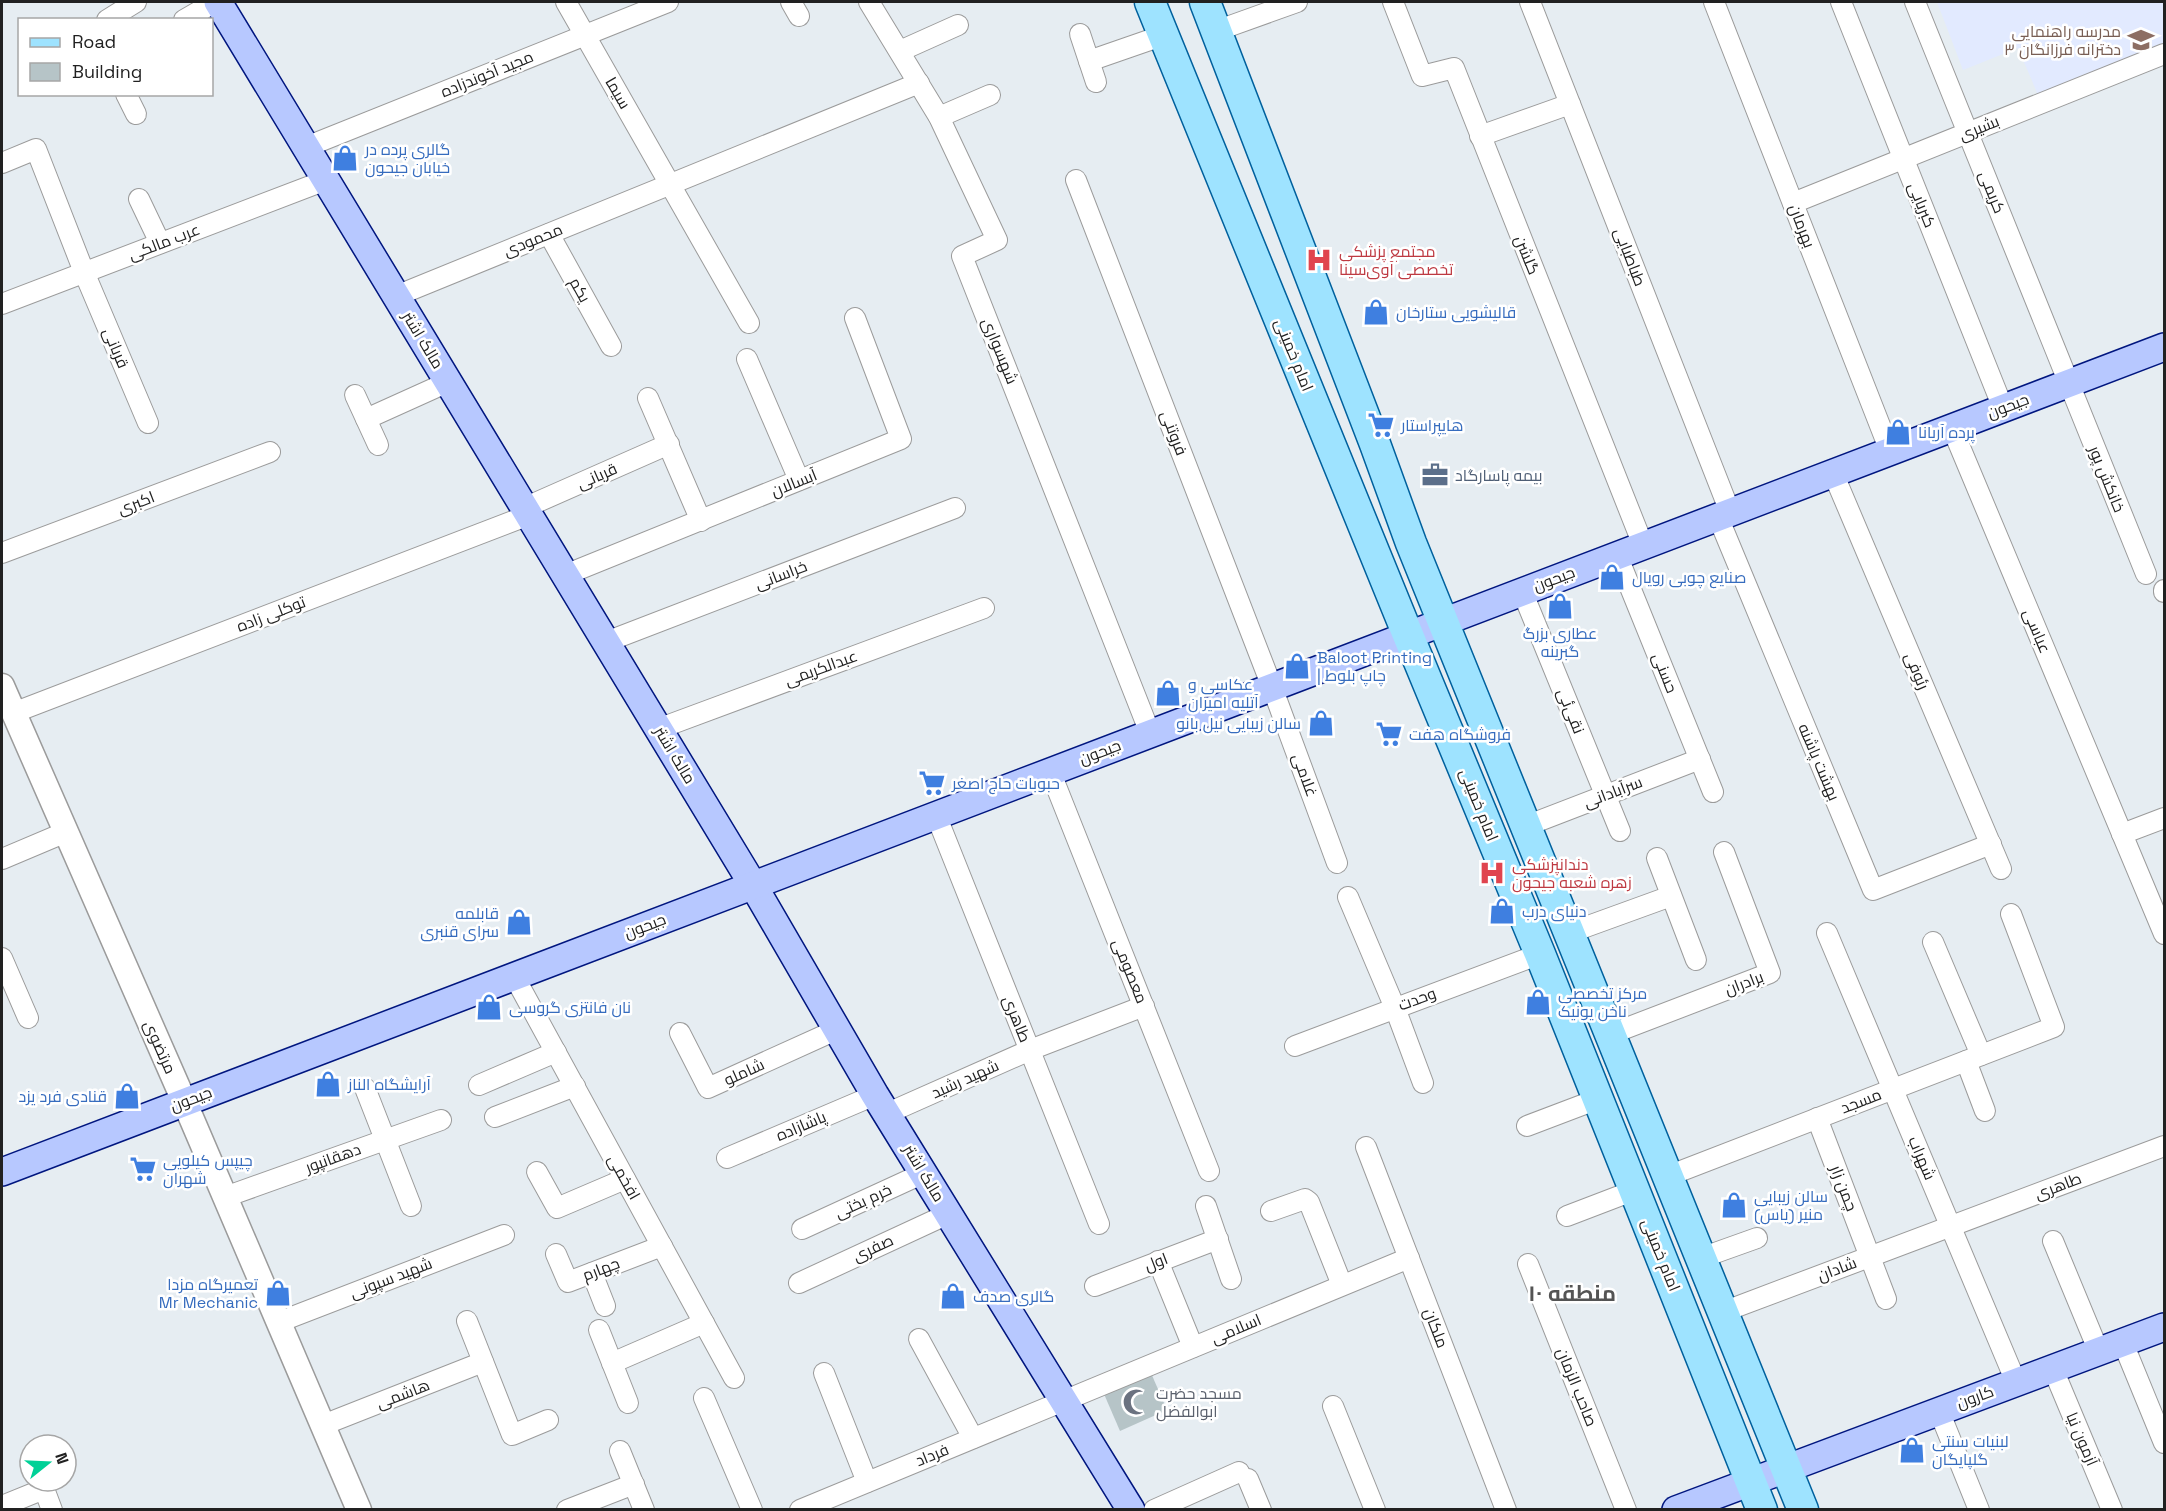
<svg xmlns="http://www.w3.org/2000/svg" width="2166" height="1511" font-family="'Space Grotesk',Cairo,sans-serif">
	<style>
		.education { fill: #e2eaff }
		.building { fill: #b6c4c7 }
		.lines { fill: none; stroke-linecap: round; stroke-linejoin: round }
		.minor-casing { stroke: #9b9b9b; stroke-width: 22 }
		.tertiary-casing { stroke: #9b9b9b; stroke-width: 27 }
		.secondary-casing { stroke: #00167f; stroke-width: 30 }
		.primary-casing { stroke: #00609d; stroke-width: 33 }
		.minor { stroke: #fff; stroke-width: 20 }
		.tertiary { stroke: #fff; stroke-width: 24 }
		.secondary { stroke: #b7c8ff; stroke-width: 27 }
		.primary { stroke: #9ee3ff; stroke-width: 30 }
		.labels { text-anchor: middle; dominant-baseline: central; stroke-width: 5; stroke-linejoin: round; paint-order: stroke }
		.education-label { font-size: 16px; fill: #785e54; stroke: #fff; text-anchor: end }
		.street-label { font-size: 16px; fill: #212121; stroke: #fff }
		.shop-label { font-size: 16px; fill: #366cbe; stroke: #fff; text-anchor: start }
		.health-label { font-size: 16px; fill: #be3a42; stroke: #fff; text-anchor: start }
		.service-label { font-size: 16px; fill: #4e5e75; stroke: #fff; text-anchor: start }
		.worship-label { font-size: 16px; fill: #5b616d; stroke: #fff; text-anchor: start }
		.district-label { font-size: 22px; font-weight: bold; fill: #545454; stroke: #fff }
	</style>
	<rect width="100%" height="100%" fill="#e6edf2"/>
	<path class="education" d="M1937,2h227v46l-126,47 -20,-47 -55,22z"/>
	<path class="building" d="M1151,1373l16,37 -47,21 -16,-37z"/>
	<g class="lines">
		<g class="minor-casing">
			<g id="minor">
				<path d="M566,2l183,321"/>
				<path d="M791,2l8,14"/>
				<path d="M869,2l70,115 58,123 -35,16 188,477"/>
				<path d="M1393,2l29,74 32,-8 189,477"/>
				<path d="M1530,2l200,510"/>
				<path d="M1714,2l176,449"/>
				<path d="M1841,2l162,406"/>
				<path d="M1915,2l231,572"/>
				<path d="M107,20l29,-18"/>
				<path d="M184,20l31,-18"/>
				<path d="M1216,31l81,-29"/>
				<path d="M1080,34l9,27 75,-26"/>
				<path d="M900,51l58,-26"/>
				<path d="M1089,61l7,21"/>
				<path d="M126,94l10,20"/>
				<path d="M939,117l51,-22"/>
				<path d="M1480,136l90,-32"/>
				<path d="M306,147l362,-145"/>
				<path d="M2,163l34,-14 48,123 64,151"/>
				<path d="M1076,180l196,507 65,176"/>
				<path d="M139,199l21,44"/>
				<path d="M1793,203l371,-149"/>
				<path d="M549,234l62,112"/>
				<path d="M396,296l523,-213"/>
				<path d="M2,304l324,-124"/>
				<path d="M747,359l52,121"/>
				<path d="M355,395l23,50"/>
				<path d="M648,398l53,123"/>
				<path d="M366,419l82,-37"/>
				<path d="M1952,428l212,506"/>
				<path d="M1833,473l168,396"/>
				<path d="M524,508l145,-64"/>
				<path d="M1718,517l155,373 118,-46"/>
				<path d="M2,553l268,-101"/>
				<path d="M1617,555l96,237"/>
				<path d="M565,575l336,-136 -46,-121"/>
				<path d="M2164,590v2"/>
				<path d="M1522,591l98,240"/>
				<path d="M606,642l349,-134"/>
				<path d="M13,713l516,-198"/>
				<path d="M658,729l326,-121"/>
				<path d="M1050,771l159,400"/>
				<path d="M936,815l163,409"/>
				<path d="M1526,826l174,-67"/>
				<path d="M2122,834l42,-16"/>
				<path d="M1657,858l39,102"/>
				<path d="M2,859l64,-27"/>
				<path d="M1348,897l47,111 28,75"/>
				<path d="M1569,933l102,-37"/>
				<path d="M1827,933l189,449"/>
				<path d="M1933,942l48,113"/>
				<path d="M2,958l26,60"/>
				<path d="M514,976l220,402"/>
				<path d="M680,1033l28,55 128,-58"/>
				<path d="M1611,1034l159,-61 -46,-121"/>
				<path d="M1295,1046l245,-92"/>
				<path d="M1966,1061l19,50"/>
				<path d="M479,1085l77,-33"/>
				<path d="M365,1088l46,118"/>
				<path d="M888,1113l142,-63 114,-44"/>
				<path d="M495,1117l80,-31"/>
				<path d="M1817,1118l69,181"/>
				<path d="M1527,1126l71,-27"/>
				<path d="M1366,1147l140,363"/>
				<path d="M727,1158l148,-63"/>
				<path d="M537,1172l20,36 68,-29"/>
				<path d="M1668,1176l386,-149 -43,-113"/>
				<path d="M225,1197l216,-77"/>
				<path d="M1206,1206l25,73"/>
				<path d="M1271,1211l34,-12 4,3 33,83"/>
				<path d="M1567,1216l68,-26"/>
				<path d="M802,1229l122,-56"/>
				<path d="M2053,1241l46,111"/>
				<path d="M556,1254l12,28 94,-36"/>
				<path d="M1701,1258l56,-20"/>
				<path d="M1158,1261l35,86"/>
				<path d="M1528,1264l98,246"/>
				<path d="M592,1273l13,33"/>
				<path d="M799,1283l149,-69"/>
				<path d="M1095,1286l123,-47"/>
				<path d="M1723,1312l441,-166"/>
				<path d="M467,1321l45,114 36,-15"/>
				<path d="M279,1322l225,-87"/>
				<path d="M599,1330l29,73"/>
				<path d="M919,1339l54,99"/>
				<path d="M2123,1343l41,100"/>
				<path d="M612,1363l92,-40"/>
				<path d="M2053,1369l59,141"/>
				<path d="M824,1373l43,109"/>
				<path d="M704,1398l48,112"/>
				<path d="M1333,1406l42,104"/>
				<path d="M1939,1411l40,99"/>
				<path d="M323,1425l160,-63"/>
				<path d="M620,1451l24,59"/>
				<path d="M1248,1479l13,31"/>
				<path d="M2,1506l37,-15 7,3 6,16"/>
				<path d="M567,1510l67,-26"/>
				<path d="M800,1510l609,-252"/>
				<path d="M1154,1510l85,-38"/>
			</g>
		</g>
		<g class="tertiary-casing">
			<path id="tertiary" d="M2,686l182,415 175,409"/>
		</g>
		<g class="secondary-casing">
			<g id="secondary">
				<path d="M218,2l535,883 122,210 256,415"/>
				<path d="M2,1172l2162,-825"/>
				<path d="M1676,1510l488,-183"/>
			</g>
		</g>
		<g class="primary-casing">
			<g id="primary">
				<path d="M1150,2l258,633 132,319 222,556"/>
				<path d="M1205,2l170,442 36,99 392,967"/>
			</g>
		</g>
		<use href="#minor" class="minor"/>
		<use href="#tertiary" class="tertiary"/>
		<use href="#secondary" class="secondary"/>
		<use href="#primary" class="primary"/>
	</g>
	<defs>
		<g id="school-bare" transform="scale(2.07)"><path d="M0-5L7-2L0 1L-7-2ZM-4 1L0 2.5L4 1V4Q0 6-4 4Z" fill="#8d6e63" stroke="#fff" stroke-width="2.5" paint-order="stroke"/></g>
		<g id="shop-bare" transform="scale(2.07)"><path d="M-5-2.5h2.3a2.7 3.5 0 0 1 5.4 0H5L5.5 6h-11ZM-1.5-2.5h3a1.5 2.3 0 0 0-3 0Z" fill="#3f7fe0" stroke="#fff" stroke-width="2.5" paint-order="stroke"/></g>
		<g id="hospital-bare" transform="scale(2.07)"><path d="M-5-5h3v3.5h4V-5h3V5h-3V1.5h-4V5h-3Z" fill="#e0444e" stroke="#fff" stroke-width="2.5" paint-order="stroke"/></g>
		<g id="supermarket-bare" transform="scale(2.07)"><path d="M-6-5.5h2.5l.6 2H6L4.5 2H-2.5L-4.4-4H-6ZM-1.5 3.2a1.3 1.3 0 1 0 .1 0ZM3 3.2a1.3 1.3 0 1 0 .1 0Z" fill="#3f7fe0" stroke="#fff" stroke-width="2.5" paint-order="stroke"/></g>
		<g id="office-bare" transform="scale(2.07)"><path d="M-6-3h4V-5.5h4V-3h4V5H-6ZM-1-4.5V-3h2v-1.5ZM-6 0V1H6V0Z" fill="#5c6f8a" stroke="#fff" stroke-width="2.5" paint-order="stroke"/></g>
		<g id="mosque-bare" transform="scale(2.07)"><path d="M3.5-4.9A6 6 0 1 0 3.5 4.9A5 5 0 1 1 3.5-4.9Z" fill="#6b7280" stroke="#fff" stroke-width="2.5" paint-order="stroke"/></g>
	</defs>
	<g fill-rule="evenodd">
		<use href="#school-bare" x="2141" y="40"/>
		<use href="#shop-bare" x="345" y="158"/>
		<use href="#hospital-bare" x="1319" y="260"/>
		<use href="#shop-bare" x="1376" y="312"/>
		<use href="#supermarket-bare" x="1381" y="425"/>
		<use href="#shop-bare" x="1898" y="432"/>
		<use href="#office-bare" x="1435" y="475"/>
		<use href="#shop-bare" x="1612" y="577"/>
		<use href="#shop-bare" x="1560" y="606"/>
		<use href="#shop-bare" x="1297" y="666"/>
		<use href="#shop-bare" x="1168" y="693"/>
		<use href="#shop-bare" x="1321" y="723"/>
		<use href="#supermarket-bare" x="1389" y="734"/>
		<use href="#supermarket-bare" x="932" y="783"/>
		<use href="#hospital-bare" x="1492" y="873"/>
		<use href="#shop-bare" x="1502" y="911"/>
		<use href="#shop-bare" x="519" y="922"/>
		<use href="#shop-bare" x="1538" y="1002"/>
		<use href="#shop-bare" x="489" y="1007"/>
		<use href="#shop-bare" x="328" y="1084"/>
		<use href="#shop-bare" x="127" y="1096"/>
		<use href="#supermarket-bare" x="143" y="1169"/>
		<use href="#shop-bare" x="1734" y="1205"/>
		<use href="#shop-bare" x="278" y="1293"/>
		<use href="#shop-bare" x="953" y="1296"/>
		<use href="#mosque-bare" x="1136" y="1402"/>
		<use href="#shop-bare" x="1912" y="1450"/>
	</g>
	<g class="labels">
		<g class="education-label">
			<text x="2121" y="31">مدرسه راهنمایی<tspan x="2121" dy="18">دخترانه فرزانگان ۳</tspan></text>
		</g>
		<g class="street-label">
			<text transform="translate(487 74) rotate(-22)">مجید آخوندزاده</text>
			<text transform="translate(618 93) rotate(60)">سیما</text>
			<text transform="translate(1979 128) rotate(-22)">بشیری</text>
			<text transform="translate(1992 192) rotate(68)">کریمی</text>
			<text transform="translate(1922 205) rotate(68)">کبریایی</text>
			<text transform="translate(1802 226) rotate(69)">بهرمان</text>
			<text transform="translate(533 240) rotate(-22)">محمودی</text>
			<text transform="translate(164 242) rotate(-21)">عرب مالکی</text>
			<text transform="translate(1527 255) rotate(68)">گلشن</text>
			<text transform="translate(1630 257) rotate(69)">طباطبایی</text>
			<text transform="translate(580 290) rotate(61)">یکم</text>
			<text transform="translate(423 340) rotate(59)">مالک اشتر</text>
			<text transform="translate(116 348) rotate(67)">قربانی</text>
			<text transform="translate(1000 351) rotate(68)">شهسواری</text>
			<text transform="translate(1294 355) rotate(68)">امام خمینی</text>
			<text transform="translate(2008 406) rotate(-21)">جیحون</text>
			<text transform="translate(1174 433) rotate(69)">فروتنی</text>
			<text transform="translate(597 476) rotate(-24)">قربانی</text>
			<text transform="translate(2107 479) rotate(68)">خانکش پور</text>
			<text transform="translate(794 483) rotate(-22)">آبسالان</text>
			<text transform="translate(136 503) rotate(-21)">اکبری</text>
			<text transform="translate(781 575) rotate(-21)">خراسانی</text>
			<text transform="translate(1554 579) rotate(-21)">جیحون</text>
			<text transform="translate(271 614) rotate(-21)">توکلی زاده</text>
			<text transform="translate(2037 631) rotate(67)">عباسی</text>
			<text transform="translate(821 668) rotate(-20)">عبدالکریمی</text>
			<text transform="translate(1917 671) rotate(67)">رئوفی</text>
			<text transform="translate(1665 673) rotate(68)">حسنی</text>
			<text transform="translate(1571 711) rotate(68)">نقی‌ئی</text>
			<text transform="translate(1100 752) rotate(-21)">جیحون</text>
			<text transform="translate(675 755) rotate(59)">مالک اشتر</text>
			<text transform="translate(1819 762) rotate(67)">بهشت پاشنه</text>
			<text transform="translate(1305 775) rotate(70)">غلامی</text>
			<text transform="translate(1613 792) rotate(-21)">سرآبادانی</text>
			<text transform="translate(1479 805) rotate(68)">امام خمینی</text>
			<text transform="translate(645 926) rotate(-21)">جیحون</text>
			<text transform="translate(1130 971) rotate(68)">معصومی</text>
			<text transform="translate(1744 983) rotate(-21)">برادران</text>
			<text transform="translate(1417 999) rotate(-20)">وحدت</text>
			<text transform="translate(1017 1019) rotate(68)">طاهری</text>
			<text transform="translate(160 1047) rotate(66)">مرتضوی</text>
			<text transform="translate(744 1072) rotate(-24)">شاملو</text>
			<text transform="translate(965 1079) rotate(-24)">شهید رشید</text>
			<text transform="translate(191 1099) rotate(-21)">جیحون</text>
			<text transform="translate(1861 1101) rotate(-21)">مسجد</text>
			<text transform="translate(801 1126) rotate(-23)">پاشازاده</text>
			<text transform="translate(333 1158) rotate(-20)">دهقانپور</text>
			<text transform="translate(1922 1158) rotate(67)">شهراب</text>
			<text transform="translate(924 1173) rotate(59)">مالک اشتر</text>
			<text transform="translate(624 1177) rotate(61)">افخمی</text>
			<text transform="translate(2058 1186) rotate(-21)">طاهری</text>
			<text transform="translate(1844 1188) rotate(69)">چمن زار</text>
			<text transform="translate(863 1201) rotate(-25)">خرم بختی</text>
			<text transform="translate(873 1248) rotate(-25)">صفری</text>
			<text transform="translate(1661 1255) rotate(68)">امام خمینی</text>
			<text transform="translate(1156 1262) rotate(-21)">اول</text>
			<text transform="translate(601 1269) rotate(-21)">چهارم</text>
			<text transform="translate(1837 1269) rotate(-21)">شادان</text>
			<text transform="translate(391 1278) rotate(-21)">شهید سپونی</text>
			<text transform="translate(1436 1328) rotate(69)">ملکان</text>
			<text transform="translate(1236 1329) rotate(-23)">اسلامی</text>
			<text transform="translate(1577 1387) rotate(68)">صاحب الزمان</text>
			<text transform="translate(403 1394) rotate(-21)">هاشمی</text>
			<text transform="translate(1975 1397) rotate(-20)">کارون</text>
			<text transform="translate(2082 1439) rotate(67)">آزمون نیا</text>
			<text transform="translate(932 1455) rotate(-22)">فرداد</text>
		</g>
		<g class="shop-label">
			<text x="365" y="149">گالری پرده در<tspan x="365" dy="18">خیابان جیحون</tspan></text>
			<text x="1396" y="312">قالیشویی ستارخان</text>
			<text x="1401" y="425">هایپراستار</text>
			<text x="1918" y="432">پرده آریانا</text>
			<text x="1632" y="577">صنایع چوبی رویال</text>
			<text x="1560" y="633" text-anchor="middle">عطاری بزرگ<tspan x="1560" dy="18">گبرینه</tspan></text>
			<text x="1317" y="657">Baloot Printing<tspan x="1317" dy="18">| چاپ بلوط</tspan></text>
			<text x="1188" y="684">عکاسی و<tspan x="1188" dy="18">آتلیه امیران</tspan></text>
			<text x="1301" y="723" text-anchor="end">سالن زیبایی نیل بانو</text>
			<text x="1409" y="734">فروشگاه هفت</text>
			<text x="952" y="783">حبوبات حاج اصغر</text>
			<text x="1522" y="911">دنیای درب</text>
			<text x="499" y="913" text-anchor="end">قابلمه<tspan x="499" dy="18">سرای قنبری</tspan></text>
			<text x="1558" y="993">مرکز تخصصی<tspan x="1558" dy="18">ناخن یونیک</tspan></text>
			<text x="509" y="1007">نان فانتزی گروسی</text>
			<text x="348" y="1084">آرایشگاه الناز</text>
			<text x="107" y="1096" text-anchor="end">قنادی فرد یزد</text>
			<text x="163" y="1160">چیپس کیلویی<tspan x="163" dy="18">شهران</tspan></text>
			<text x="1754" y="1196">سالن زیبایی<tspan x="1754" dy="18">منیر (یاس)</tspan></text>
			<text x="258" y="1284" text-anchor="end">تعمیرگاه مزدا<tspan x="258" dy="18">Mr Mechanic</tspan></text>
			<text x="973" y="1296">گالری صدف</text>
			<text x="1932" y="1441">لبنیات سنتی<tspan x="1932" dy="18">گلپایگان</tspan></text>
		</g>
		<g class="health-label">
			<text x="1339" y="251">مجتمع پزشکی<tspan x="1339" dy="18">تخصصی آوی‌سینا</tspan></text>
			<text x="1512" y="864">دندانپزشکی<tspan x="1512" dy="18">زهره شعبه جیحون</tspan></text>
		</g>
		<g class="service-label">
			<text x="1455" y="475">بیمه پاسارگاد</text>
		</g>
		<g class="worship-label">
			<text x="1156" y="1393">مسجد حضرت<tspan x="1156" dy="18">ابوالفضل</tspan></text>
		</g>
		<g class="district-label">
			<text x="1572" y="1293">منطقه ۱۰</text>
		</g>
	</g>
	<rect width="2166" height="1511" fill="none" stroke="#212121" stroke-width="6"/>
	<rect x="18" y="18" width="195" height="78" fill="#ffffff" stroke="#a6a6a6" stroke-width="1.5"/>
	<rect x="30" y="38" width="30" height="9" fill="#9ee3ff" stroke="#a6a6a6" stroke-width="1.5"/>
	<text x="72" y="48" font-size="18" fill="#212121">Road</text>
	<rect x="30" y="63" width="30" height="18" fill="#b6c4c7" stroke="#a6a6a6" stroke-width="1.5"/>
	<text x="72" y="78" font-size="18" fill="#212121">Building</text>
	<g transform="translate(48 1463) rotate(72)"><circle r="28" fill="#ffffff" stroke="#a6a6a6" stroke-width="1.5"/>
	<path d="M0-4.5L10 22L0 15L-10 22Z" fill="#00d197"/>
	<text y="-9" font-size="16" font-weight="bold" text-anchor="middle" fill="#212121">N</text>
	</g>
</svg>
